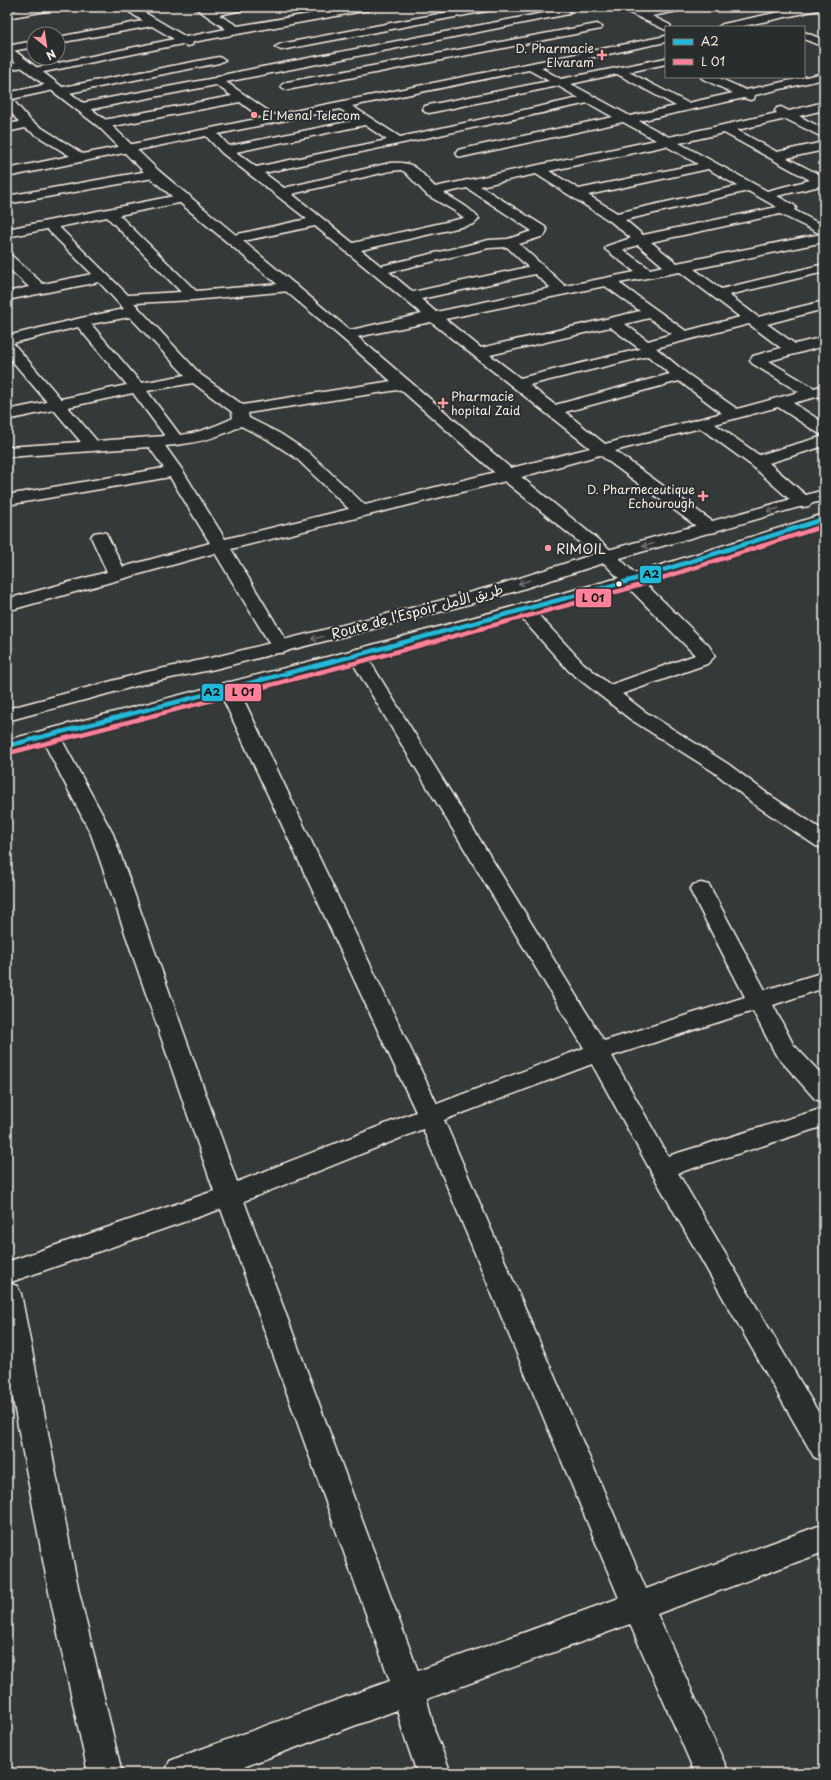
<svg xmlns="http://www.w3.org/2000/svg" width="831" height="1780" font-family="'Playpen Sans','Playpen Sans Arabic',sans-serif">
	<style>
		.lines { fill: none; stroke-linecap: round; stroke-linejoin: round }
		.street-casing { stroke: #f4f1e8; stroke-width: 3 }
		.secondary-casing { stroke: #f4f1e8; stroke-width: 3 }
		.highway-casing { stroke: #f4f1e8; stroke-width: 3 }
		.street { fill: #2a2d2e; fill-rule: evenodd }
		.secondary { fill: #2a2d2e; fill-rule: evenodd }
		.highway { fill: #2a2d2e; fill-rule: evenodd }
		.bus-1-casing { stroke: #2a2d2e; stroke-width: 7 }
		.bus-2-casing { stroke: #2a2d2e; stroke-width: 7 }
		.bus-1 { stroke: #20b9da; stroke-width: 4.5 }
		.bus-2 { stroke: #ff8098; stroke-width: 4.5 }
		.oneway { stroke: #71726f }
		.poi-dot { fill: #ff9aa2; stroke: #2a2d2e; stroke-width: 1.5 }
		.bus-dot { fill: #f4f1e8; stroke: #2a2d2e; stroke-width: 1.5 }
		.labels { text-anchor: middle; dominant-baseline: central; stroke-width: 4; stroke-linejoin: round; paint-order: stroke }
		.far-poi-label { font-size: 12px; fill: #f4f1e8; stroke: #2a2d2e; text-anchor: end }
		.poi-label { font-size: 14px; fill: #f4f1e8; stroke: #2a2d2e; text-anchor: start }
		.street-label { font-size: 14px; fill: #f4f1e8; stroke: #2a2d2e }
		.line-badge { stroke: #2a2d2e; stroke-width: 1.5 }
		.pale-badge-label { font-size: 11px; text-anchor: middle; font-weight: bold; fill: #111 }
	</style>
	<rect width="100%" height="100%" fill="#363939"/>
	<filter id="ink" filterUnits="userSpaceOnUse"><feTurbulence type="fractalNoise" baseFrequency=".025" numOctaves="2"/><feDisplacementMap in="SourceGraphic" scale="8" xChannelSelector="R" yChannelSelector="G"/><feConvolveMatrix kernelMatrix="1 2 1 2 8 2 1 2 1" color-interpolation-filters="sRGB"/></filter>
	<g filter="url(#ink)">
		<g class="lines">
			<g class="street-casing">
				<g id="street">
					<path d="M34,7h23l-5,3 -45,8v-6z"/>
					<path d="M122,7h13l51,30 40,-8 -32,-22h12l5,2 14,-2h23l-1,2 -28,6 19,11 112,-19h24l-5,3 -176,32 -1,3 -4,1 -6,-2 -148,30 -4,-1 -2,-2 6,-3 140,-29 -22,-13 -94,17v-6l85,-16z"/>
					<path d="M475,7h22l-5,3 -211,40 -6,-3 6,-3z"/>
					<path d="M620,7h13l10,5 24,-5h22l-1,2 -36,7 18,9 1,2h-5v3l-45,-21z"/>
					<path d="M803,7h20l-5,3 -79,17h-21l5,-3z"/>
					<path d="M565,9l5,3 -1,2 -343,68 48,33 392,-79v6l-125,26 20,11 105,-21v6l-37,8 59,31 45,-10 -30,-14 -2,-2h16l29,13 78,-17v6l-69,16 -1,4 -4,1 -6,-2 -105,23 30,16 108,-24 -2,-2 2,-3 4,-1 8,4 35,-9v8l-25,6 25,13v9l-38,-19 -49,11 40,22 47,-10v8l-37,8 37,19v10l-4,-1 -43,10 17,9 2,3 -2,2 30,16v16l-130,27 27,20 103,-25v8l-95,23 29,22 66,-16v8l-57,15 28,20 29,-7v9l-55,15 45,27 10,-3v10l-31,8 31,20v12l-6,-2 -40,-26 -63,17 44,31 65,-19v10l-55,17 40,35 3,4 -3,4 -6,1 -6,-1 -46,-41 -51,-37 -85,23 101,73 3,4 -3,4 -6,1 -6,-1 -104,-77 -86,24 -283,70 59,98 -2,4 -7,2 -7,-2 -59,-98 -208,58v-12l100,-27 -16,-35 3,-4 6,-1 6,1 17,34 87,-24 -40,-66 -163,28v-10l157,-27 -15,-21 -142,10v-10l74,-5 -27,-32 -47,10v-10l40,-8 -40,-47v-19l74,-18 43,-9 -25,-27 -92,18v-8l22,-5 -22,-20v-12l5,1 31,28 49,-10 -45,-45 -40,8v-8l177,-35 5,1 2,3 -2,3 -70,14 77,76 94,-8 5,1 2,3 -2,3 -5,1 -97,9 -59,3 67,72 42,30 161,-26 5,2 3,3 -3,3 -5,2 -156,24 1,5 30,15 29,19 57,53 225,-57 -159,-126 -84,17 -5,-1 -2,-3 2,-3 80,-18 -107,-88 -81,17 -5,-1 -2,-3 2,-3 78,-17 -85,-66 -16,-17 -199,41v-8l63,-13 -45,-28 -18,4v-8l12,-2 -12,-14v-15l46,-10 4,2 1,3 161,-31 6,3 -6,3 -160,32 -4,-1 -1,-4 -42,9 19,22 52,33 178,-36 -21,-16 -137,26 -4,-1 -2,-3 2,-3 4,-1 129,-24 -16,-11 -135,26 -4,-1 -2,-3 2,-3 138,-26 12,-4 35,-7zM529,70l20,11 -120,24 -4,1 -2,3 2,3 4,1 129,-27 21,12 -179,39 -48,-31zM617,74l59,32 -46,10 -59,-32zM588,103l25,14 -151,32 -4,1 -2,3 2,3 4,1 161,-35 33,18 -221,47c-17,-17 -19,-26 -45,-24l-106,25 -20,-15zM340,109l17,11 -128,26 -11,-12zM365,125l22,15 -131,27 -20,-15zM724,133l86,47 -43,11 -88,-48zM666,146l32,18 -119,25 -30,-18zM708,169l30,17 -121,27 -29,-18zM401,170l4,2 22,23 31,18 6,5 -111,25 -61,-49 98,-23zM536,174l74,47 21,17 -24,8 -2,3 30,23 -70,14 -46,-42 25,-8 3,-6 -2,-3 -65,-41zM467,188l65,43 -24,8 -19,1 -108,26 -20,-16 113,-26 5,-5c-9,-12 -23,-18 -35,-26zM748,191l29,16 -134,28 -18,-15zM780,214l41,20 -144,29 -26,-21zM107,217l74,75 -53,3 -69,-68zM638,245l25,21 -13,3 -27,-19zM507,247l21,20 -115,25 -24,-20 100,-24zM680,272l60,45 -54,14 -67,-48zM535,274l16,14 -115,24 -15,-13zM605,286l35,25 -159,37 -36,-29zM130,317l55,58 -44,8 -50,-59zM649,318l23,16 -24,7 -23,-17zM749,324l32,24 -28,8 -3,5 3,3 46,28 -62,17 -51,-36 -30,-25zM78,327l49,58 -66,14 -48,-56zM610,327l30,22 -120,29 -30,-23zM648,356l22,18 -115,31 -26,-20zM679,381l43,32 -117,31 -40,-32zM193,383l39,29 1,6c-17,8 -34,15 -53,17l-33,-44zM133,393l32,43 -68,5 -29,-34zM241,426l26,13 29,19 53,51 -124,30 -42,-68 -18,-25c27,-2 51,-7 76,-20z"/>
					<path d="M597,24l5,3 -1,2 -314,61 -4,-2 -2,-2 2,-2 4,-2z"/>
					<path d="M804,32l20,8v7l-20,-8z"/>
					<path d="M34,41v6l-27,5v-6z"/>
					<path d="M25,61l4,1 2,2 -2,2 -22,4v-6z"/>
					<path d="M154,170l5,1 1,3 -1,3 -152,27v-8z"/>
					<path d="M607,551l6,1 96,94 6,10 -8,8 -85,30 22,17 84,53 40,30 56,37v17l-8,-2 -62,-42 -40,-32 -84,-53 -61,-48 -55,-61 2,-4 7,-2 7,2 53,57 27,22 85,-30 -94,-95 -3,-4 3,-4z"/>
					<path d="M357,649l7,2 2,4 238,386 141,-44 -55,-107 3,-5 8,-2 8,2 56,105 59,-18v16l-51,17 20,39 31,33v25l-9,-3 -39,-44 -23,-44 -141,45 56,100 156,-48v18l-146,47 146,249v39l-10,-4 -161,-282 -61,-111 -148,56 202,469 178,-65v28l-167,62 72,159h-34l-65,-149 -203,75 8,33 16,41h-34l-14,-41 -6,-22 -170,63h-62l5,-12 12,-5 208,-75 -169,-472 -213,74 9,3 4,8 58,298 43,181h-34l-39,-181 -42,-225v-105l207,-71 -123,-357 -51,-99 3,-4 7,-2 7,2 56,103 124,348 179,-70 -198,-424 3,-4 7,-2 7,2 3,4 199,416 147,-56 -236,-393 2,-4zM423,1129l196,469 -201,73 -174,-470z"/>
				</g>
			</g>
			<g class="secondary-casing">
				<path id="secondary" d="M7,47l4,1 96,73 52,50 193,161 162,139 99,81 3,4 -3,4 -6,1 -6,-1 -99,-81 -160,-141 -193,-161 -50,-50 -92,-71z"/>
			</g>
			<g class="highway-casing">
				<g id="highway">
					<path d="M824,490v10l-211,60 -100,32 -66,18 -232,59 -64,13 -144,39v-12l135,-36 73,-16 220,-55 66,-18 100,-32z"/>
					<path d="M824,514v11l-186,59 -274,75 -357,93v-12l343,-89 276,-75z"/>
				</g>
			</g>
			<use href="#street" class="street"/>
			<use href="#secondary" class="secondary"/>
			<use href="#highway" class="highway"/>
			<g class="bus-1-casing">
				<path id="bus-1" d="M7,746l350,-91 275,-75 192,-61"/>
			</g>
			<g class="bus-2-casing">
				<path id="bus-2" d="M9,753l350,-91 275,-75 190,-61"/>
			</g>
			<use href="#bus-1" class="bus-1"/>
			<use href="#bus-2" class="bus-2"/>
		</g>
		<defs><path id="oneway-shaft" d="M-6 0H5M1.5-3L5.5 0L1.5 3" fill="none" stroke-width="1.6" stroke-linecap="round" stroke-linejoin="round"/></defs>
		<g class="oneway">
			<use href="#oneway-shaft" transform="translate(773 510) rotate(164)"/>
			<use href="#oneway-shaft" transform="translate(648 545) rotate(165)"/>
			<use href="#oneway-shaft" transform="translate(524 582) rotate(162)"/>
			<use href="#oneway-shaft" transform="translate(317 638) rotate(166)"/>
		</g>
	</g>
	<g class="poi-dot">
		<path d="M600 49h4v4h4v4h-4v4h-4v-4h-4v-4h4z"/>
		<circle cx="254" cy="115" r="4"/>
		<path d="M441 397h4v4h4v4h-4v4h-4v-4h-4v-4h4z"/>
		<path d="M701 490h4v4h4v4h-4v4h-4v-4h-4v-4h4z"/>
		<circle cx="548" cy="548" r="4"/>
	</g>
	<circle class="bus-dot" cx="619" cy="584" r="3.5"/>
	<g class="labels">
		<g class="far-poi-label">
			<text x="594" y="48">D. Pharmacie<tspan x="594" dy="14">Elvaram</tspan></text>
			<text x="262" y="115" text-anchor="start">El Menal Telecom</text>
			<text x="451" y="396" text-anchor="start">Pharmacie<tspan x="451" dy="14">hopital Zaid</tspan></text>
			<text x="695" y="489">D. Pharmeceutique<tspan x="695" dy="14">Echourough</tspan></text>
		</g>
		<g class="poi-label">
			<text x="556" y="548">RIMOIL</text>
		</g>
		<g class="street-label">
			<text transform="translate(417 611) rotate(-15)">Route de l’Espoir طريق الأمل</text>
		</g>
	</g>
	<g class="line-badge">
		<rect x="639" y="565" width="23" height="19" rx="4" fill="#20b9da"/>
		<rect x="575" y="588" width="37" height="20" rx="4" fill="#ff8098"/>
		<rect x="224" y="683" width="38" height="19" rx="4" fill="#ff8098"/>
		<rect x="201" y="683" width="23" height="19" rx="4" fill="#20b9da"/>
	</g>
	<g class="pale-badge-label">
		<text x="651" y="578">A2</text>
		<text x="593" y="602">L 01</text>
		<text x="243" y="696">L 01</text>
		<text x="212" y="696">A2</text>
	</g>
	<rect width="831" height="1780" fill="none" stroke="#2a2d2e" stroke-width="24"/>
	<rect x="12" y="12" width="807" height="1756" fill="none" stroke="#f4f1e8" stroke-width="1.5" filter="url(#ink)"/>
	<rect x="665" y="26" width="140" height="52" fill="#2a2d2e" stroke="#7b7b78"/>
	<rect x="673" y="39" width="20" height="6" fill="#20b9da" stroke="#7b7b78"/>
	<text x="701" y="46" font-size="12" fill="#f4f1e8">A2</text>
	<rect x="673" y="59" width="20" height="6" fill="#ff8098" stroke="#7b7b78"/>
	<text x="701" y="66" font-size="12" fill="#f4f1e8">L 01</text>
	<g transform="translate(46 46) rotate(150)"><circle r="19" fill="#2a2d2e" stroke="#7b7b78"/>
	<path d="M0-3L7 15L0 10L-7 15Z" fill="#ff9aa2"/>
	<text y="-6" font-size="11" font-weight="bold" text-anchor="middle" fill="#f4f1e8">N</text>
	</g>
</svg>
